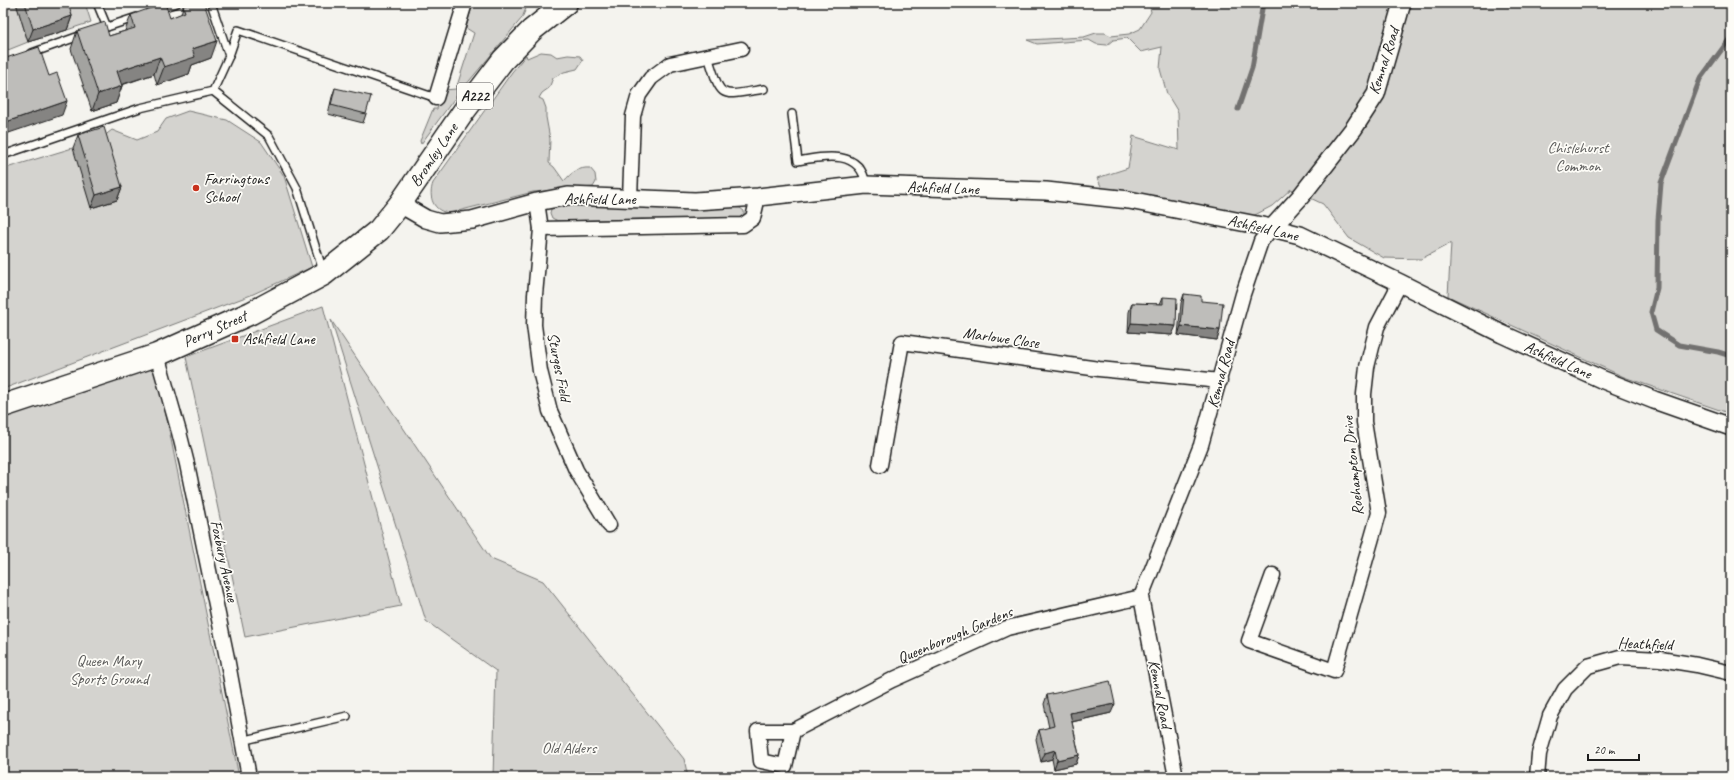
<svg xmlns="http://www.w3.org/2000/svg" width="1734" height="780" font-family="Caveat,sans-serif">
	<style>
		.green { fill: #d4d3cf; stroke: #787876 }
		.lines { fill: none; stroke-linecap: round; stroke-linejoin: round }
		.stream { stroke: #72716f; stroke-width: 5 }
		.service-casing { stroke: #1c1c1c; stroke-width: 10 }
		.minor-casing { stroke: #1c1c1c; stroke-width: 17 }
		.tertiary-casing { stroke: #1c1c1c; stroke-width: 20 }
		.primary-casing { stroke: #1c1c1c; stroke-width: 25 }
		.service { stroke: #fdfcf7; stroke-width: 7 }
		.minor { stroke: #fdfcf7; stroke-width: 14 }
		.tertiary { stroke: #fdfcf7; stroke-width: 17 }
		.primary { stroke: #fdfcf7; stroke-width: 22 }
		.wall { fill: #a3a3a0; stroke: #1c1c1c }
		.shaded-wall { fill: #858482; stroke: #1c1c1c }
		.building { fill: #bebdba; stroke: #1c1c1c }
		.poi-dot { fill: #c8321e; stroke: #fdfcf7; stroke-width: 1.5 }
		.labels { text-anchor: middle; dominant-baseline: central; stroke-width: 3.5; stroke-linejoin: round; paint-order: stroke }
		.shield { fill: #fdfcf7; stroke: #605f5e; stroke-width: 1 }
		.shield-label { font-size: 15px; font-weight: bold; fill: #1c1c1c }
		.street-label { font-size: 16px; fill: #1c1c1c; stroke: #fdfcf7 }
		.park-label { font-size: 16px; fill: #5c5c5b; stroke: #fdfcf7 }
		.poi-label { font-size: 16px; fill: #1c1c1c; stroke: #fdfcf7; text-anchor: start }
	</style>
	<rect width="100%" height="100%" fill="#f4f3ee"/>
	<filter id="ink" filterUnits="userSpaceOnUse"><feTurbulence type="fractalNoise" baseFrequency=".025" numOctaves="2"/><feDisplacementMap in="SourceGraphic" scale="8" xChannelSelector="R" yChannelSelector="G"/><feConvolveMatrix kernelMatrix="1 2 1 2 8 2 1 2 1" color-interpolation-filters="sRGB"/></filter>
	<g filter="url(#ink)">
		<g class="green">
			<path d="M3,3h13l12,39 -25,10z"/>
			<path d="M59,3h26l6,19 -24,8z"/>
			<path d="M473,3h54v3l-5,12 -68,81 -33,45 -1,-3 13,-32h4l4,-14 3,-5 12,-1 18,-56 -8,-5z"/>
			<path d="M1149,3h582v411l-107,-37 -176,-81 3,-53 -30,16 -37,-1 -35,-20 -26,-34 -32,-15 -19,17 -19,10 -151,-28 -5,-10 31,-10 5,-32 46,14 -1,-38 -11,-18 -7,-25 2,-22 -21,5 -14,-14 -14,2 -6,5 -11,-1 -7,-4 -52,4 -10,-4 57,-3 12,-4h9l6,3 18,-2 11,-5 11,-17z"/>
			<path d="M541,52l10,1 6,4 11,-2 12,1 3,4 -6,9 -13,3 -11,6 -4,10 -7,5 -3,5 4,2 3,8v9l4,22 -1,24 5,4 10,14c7,-8 15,-14 26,-13l5,6 1,8 -3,5 -60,5 -83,21c-17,-1 -22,-16 -17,-30l79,-111 14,-17 1,3z"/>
			<path d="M188,111l39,9 34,22 23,34 28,91 -61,28 -248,94v-220l96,-29 13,-10 25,10 20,-8 9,-13z"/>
			<path d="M583,205l149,2 8,1 4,3v5l-4,4 -8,1 -90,-2 -84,2 -6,-3 -2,-5 1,-4 12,-3z"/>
			<path d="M323,306l78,300 -156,31 -59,-280z"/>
			<path d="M331,320l160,239 52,22 141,178 4,18h-195l3,-106 -70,-50z"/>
			<path d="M155,360l84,417h-236v-361z"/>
		</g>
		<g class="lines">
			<g class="stream">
				<path d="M1731,37l-31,42 -39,104 -3,37 -1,68 -6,24 5,18 23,15 39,7 13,4"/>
				<path d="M1238,109l14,-41 11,-65"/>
			</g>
			<g class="service-casing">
				<g id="service">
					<path d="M97,3l10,24"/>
					<path d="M158,9l19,-6"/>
					<path d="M98,30l39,-13"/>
					<path d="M32,53l50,-18"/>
					<path d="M229,56l9,-26 198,68"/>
					<path d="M708,56c14,45 11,40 56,33"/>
					<path d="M213,91l56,45 28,52 26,83"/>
					<path d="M792,114l6,47c27,-5 63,-12 68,24"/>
					<path d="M3,155l137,-47 73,-17 16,-35 -18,-53"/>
					<path d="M241,741l106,-25"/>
				</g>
			</g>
			<g class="minor-casing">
				<g id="minor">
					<path d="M436,98l29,-95"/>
					<path d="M630,198l3,-82 6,-21 12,-17 19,-14 71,-15"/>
					<path d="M537,202l4,27 -6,66 -1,30 6,46 10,40 26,59 33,55"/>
					<path d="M541,229l202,-4 10,-7 5,-21"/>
					<path d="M157,355l22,77 8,32 40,194 22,119"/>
					<path d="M880,465l22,-123 197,27 121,12"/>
					<path d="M1273,575l-24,66 85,30 45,-158 -15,-91v-28l3,-27 10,-40 23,-44"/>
					<path d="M758,731h35l-8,35 -24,-5z"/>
					<path d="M793,731l99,-51 115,-52 134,-31"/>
					<path d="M1176,777l-35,-180 60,-152 42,-151 18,-53 11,-13"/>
					<path d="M1537,777l2,-23 11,-38 15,-27 23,-23 32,-9 40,2 37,6 34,8"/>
				</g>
			</g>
			<g class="tertiary-casing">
				<g id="tertiary">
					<path d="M400,204l26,15 14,4 32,-3 65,-18 31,-6 127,5 63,-4 108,-12 180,6 83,9 143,28 28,7 100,48 102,51 99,45 53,21 77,27"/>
					<path d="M1272,228l29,-32 53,-68 22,-34 26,-91"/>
				</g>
			</g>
			<g class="primary-casing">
				<path id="primary" d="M3,406l154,-51 94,-42 73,-39 55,-44 21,-26 64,-93 39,-51 29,-30 34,-27"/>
			</g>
			<use href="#service" class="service"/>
			<use href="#minor" class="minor"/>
			<use href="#tertiary" class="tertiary"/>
			<use href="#primary" class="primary"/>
		</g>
		<g class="wall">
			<path d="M16,3h52l4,13 -5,14 -39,12z"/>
			<path d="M183,6l28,52 -19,7 -3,9 -32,11 -3,-11 -32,11v1l-6,17 -24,8 -21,-62 6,-18 32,5 16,-5 6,-16 39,3 11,-4z"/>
			<path d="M335,88l31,26 -3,9 -35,-9 4,-17z"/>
			<path d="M78,135l44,52 -5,13 -26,8 -18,-60z"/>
			<path d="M1184,294l17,7 19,29 -3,10 -39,-5 3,-32z"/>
			<path d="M1163,297l9,38 -44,-3 1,-20 3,-9 28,1z"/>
			<path d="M1047,695l64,18 -39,9 7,33 -3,9 -22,5 -2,-10 -11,3 -5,-23 3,-9 10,-2 -5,-24z"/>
		</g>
		<g class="shaded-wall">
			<path d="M72,16l-5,14 -39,12 5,-13z"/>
			<path d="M217,41l-6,17 -19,7 -3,9 -32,11 7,-18 28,-18z"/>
			<path d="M160,57l-6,17 -43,14 6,-17z"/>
			<path d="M122,86l-6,17 -24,8 6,-17z"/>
			<path d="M67,101l-5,14 -59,20v-12z"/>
			<path d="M122,187l-5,13 -26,8 5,-13z"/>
			<path d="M1131,323l45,3 -4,9 -44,-3z"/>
			<path d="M1181,326l39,4 -3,10 -39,-5z"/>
			<path d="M1115,704l-4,9 -44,10 3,-10z"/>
			<path d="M1055,750l-3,9 -11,3 4,-9z"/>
			<path d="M1079,755l-3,9 -22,5 3,-9z"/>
		</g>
		<g class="building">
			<path d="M25,3h43l4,13 -39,13z"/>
			<path d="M165,3l5,15 15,-6 -2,-6 9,-3h12l13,38 -25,8 3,8 -31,10 -4,-10 -43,14 5,15 -24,8 -21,-63 28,-9 4,14 26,-8 -4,-13z"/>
			<path d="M39,47l10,29 8,-3 10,28 -64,22v-64z"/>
			<path d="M335,88l36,8 -5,18 -35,-9z"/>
			<path d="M104,127l18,60 -26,8 -18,-60z"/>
			<path d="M1184,294l17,2v5l22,2 -3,27 -39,-4z"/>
			<path d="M1163,297l14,1 -1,28 -45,-3 1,-20 31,1z"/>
			<path d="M1110,681l5,23 -45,9 9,42 -22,5 -2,-10 -10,3 -6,-23 15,-4 -7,-31z"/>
		</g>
	</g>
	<g class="poi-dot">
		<circle cx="196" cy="188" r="4"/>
		<rect x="231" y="335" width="8" height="8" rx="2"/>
	</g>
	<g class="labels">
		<rect class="shield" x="457" y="83" width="36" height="26" rx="3"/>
		<g class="shield-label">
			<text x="475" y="96">A222</text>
		</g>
		<g class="street-label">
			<text transform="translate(1384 61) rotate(-72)">Kemnal Road</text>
			<text transform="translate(434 155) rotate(-56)">Bromley Lane</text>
			<text transform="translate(943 188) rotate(2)">Ashfield Lane</text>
			<text x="600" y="199">Ashfield Lane</text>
			<text transform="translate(1263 228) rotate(13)">Ashfield Lane</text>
			<text transform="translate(215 329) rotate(-24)">Perry Street</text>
			<text transform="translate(1001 338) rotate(8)">Marlowe Close</text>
			<text transform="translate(1558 360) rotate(24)">Ashfield Lane</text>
			<text transform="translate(559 367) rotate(79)">Sturges Field</text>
			<text transform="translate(1221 374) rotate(-75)">Kemnal Road</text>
			<text transform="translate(1353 466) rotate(-96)">Roehampton Drive</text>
			<text transform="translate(224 561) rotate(78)">Foxbury Avenue</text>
			<text transform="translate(955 635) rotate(-23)">Queenborough Gardens</text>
			<text transform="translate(1645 644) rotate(2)">Heathfield</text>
			<text transform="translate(1160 694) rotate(79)">Kemnal Road</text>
		</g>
		<g class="park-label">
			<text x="1578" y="148">Chislehurst<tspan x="1578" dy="18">Common</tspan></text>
			<text x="109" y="661">Queen Mary<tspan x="109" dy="18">Sports Ground</tspan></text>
			<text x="569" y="748">Old Alders</text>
		</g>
		<g class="poi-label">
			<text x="204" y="179">Farringtons<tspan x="204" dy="18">School</tspan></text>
			<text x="243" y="339">Ashfield Lane</text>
		</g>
	</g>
	<rect width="1734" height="780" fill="none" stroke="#fdfcf7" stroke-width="16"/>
	<rect x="8" y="8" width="1718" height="764" fill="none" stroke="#1c1c1c" stroke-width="1.5" filter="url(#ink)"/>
	<path d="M1588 754v6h51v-6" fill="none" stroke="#1c1c1c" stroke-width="2"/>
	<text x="1594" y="754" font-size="12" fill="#1c1c1c" stroke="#fdfcf7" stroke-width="3" paint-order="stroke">20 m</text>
</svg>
